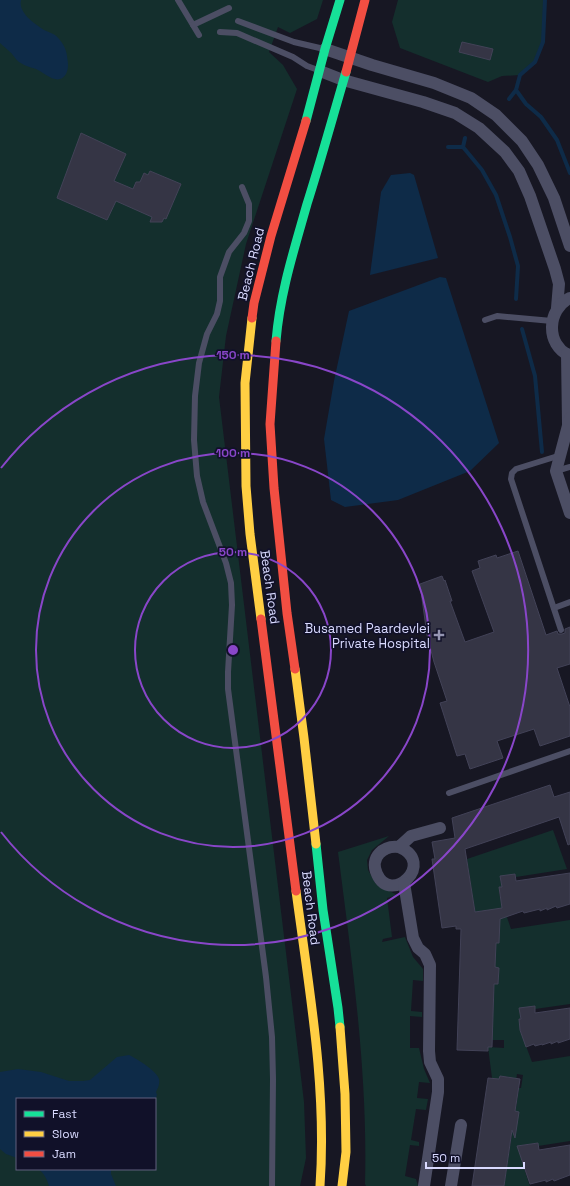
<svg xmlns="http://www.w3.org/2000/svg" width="570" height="1186" font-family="'Space Grotesk',sans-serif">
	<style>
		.green { fill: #142f2d; fill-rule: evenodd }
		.water { fill: #0e2b48 }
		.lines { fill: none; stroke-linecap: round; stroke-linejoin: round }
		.stream { stroke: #0e2b48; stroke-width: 4 }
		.building { fill: #353545; stroke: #424257 }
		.lane { stroke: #4c4e64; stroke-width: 6 }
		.street { stroke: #4c4e64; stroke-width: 12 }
		.fast { stroke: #16e098; stroke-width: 9 }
		.slow { stroke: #ffcf43; stroke-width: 9 }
		.jam { stroke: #f24e42; stroke-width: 9 }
		.ring { fill: none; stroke: #8946c9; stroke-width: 2 }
		.poi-dot { fill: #9596b2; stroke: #111129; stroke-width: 1.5 }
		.labels { text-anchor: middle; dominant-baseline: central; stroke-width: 3.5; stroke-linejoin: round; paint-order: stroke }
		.street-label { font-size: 13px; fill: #d9daff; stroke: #111129 }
		.poi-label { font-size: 13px; fill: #d9daff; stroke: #111129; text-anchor: end }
		.centre { fill: #8946c9; stroke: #111129; stroke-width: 2 }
		.ring-label { font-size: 12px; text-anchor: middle; font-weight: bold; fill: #8946c9; stroke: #111129; stroke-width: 3.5; stroke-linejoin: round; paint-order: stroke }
	</style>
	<rect width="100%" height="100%" fill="#171723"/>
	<g class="green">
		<path d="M0,0h323l-6,19 -27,14 -12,-6 -9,25 14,13 14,24 -51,155 -20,92 -7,61 85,705 2,56 -6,28h-300zM17,1099h138v70h-138z"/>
		<path d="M398,0h147l-2,42 -8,20 -15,13 -18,1 -14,6 -88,-34 -8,-26z"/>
		<path d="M553,830l14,39 -51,8 -1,-3 -15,3 2,10h-3l1,10 11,32 59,-9v84l-35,5 -16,10 1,11 12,32 38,-6v85l-32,5v-3l-15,2c-2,15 2,27 7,41h-26l15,-98h2l2,-13 -6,-1 -1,7 -7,-4 -9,-1 -1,3 -7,-1 -4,-31 16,1v-8h-12l2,-56h4l1,-16 -4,-1 1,-24h3v-13l-11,-13 -1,-7 -12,2 -8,-53z"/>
		<path d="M389,836l-17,14 -5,10 1,10 8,14 21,11 -10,3 5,39 -9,2 -1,3 23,-5 8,20 10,12v12l-10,-1 -2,31 11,1v5l-12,-1v32h9l5,21 6,14 -11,-1 -2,16 11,1 -2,11 -10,-1 -5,31 8,2v4l-9,-1 -5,31 11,3 2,7h-52l-1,-2c3,-111 -13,-222 -27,-332z"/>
	</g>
	<g class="water">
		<path d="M0,0h21c-3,13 14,24 23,30 4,2 8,3 11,5 7,6 11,13 12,21 1,7 2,12 -1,18 -8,13 -21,-1 -30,-5 -6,-2 -11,-3 -17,-7 -4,-3 -6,-8 -10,-11 -3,-3 -6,-5 -9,-8z"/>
		<path d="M410,173l4,2 24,83 -68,17 11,-83 10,-17z"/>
		<path d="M440,277l6,1 53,165 -29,28 -72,29 -53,7 -14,-7 -7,-61 10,-58 15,-70z"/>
		<path d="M129,1055c8,4 28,16 30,24 1,5 -1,9 -3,13l1,3 -2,5v-1h-138v59l-11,-4 -6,-5v-77l18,-3 23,3 28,9h14l7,-1 27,-23z"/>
		<path d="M38,1169h73v5l5,12h-67c-2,-7 -5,-13 -11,-17z"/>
	</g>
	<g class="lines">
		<g class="stream">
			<path d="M545,0l-2,42 -8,20 -15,13 -4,15 10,14 15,13 16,23 13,33"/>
			<path d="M509,99l7,-9"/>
			<path d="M465,138l-2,9 19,23 14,25 14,42 8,29 -2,33"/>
			<path d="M448,147h15"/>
			<path d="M522,329l13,47 7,76"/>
		</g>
	</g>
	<g class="building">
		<path d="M462,42l31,7 -3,11 -31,-8z"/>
		<path d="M81,133l45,21 -12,27 19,8 3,-7h4l4,-9 4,2 2,-4 31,13 -15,35 -2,-1 -2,4h-12l2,-5 -36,-16 -9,19 -50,-22z"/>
		<path d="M518,551l28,84 11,-4 1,3h4l3,-1v-4l5,-2v37l-13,4 13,39v29l-30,10 -6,-17 -37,12 6,17 -33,11 -5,-15 -8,2 -17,-53 7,-2 -13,-39 -7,-27 -7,-51 22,-8 2,5 1,-1 7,21h-2l15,41 29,-10 -22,-61 8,-3 -2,-7 18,-6 1,3z"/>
		<path d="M550,785l4,12 16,-5v52l-2,1 -9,-28 -94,32 10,63 27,-4 -3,-21h3l-2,-11 15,-2 1,7 54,-8v31l-13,4 -1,-2 -9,4v-2l-7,3v-2l-16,4 -1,-2 -23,8 -1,24h-3l-1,24 4,1 -1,16h-4l-2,63h-4v4l-31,-1 4,-121h-5v-3l-14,2 -10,-69h3l-3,-17 23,-4 -3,-20z"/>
		<path d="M535,1006v7l35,-5v31l-12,4v-2l-7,3v-2l-9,3v-1l-7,2 -1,-2 -8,3 -6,-17 -1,-11h2l-2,-11z"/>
		<path d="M500,1076l20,3 -5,32 4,1 -4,26 -3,-8 -8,56h-32l16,-108 11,1z"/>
		<path d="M538,1143l1,7 31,-5v30l-16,6 -1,-2 -7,3v-2l-16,4 -13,-38z"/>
	</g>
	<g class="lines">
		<g class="lane">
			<path d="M178,0l21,35"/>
			<path d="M238,21l56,21 30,7"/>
			<path d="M193,25l36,-17"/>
			<path d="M220,32l17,1 56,24 14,9 11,4"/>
			<path d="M242,187l7,17v17l-5,12 -15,19 -9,25v24l-3,13 -10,20 -8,29 -4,33 -1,44 3,36 6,26 23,61 5,20 1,22 -4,67v17l38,288 6,60 1,42 -1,107"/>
			<path d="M485,320l12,-4 55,5"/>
			<path d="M561,455l-45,14 -4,4 -1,6 50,151"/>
			<path d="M556,471l14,-4"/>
			<path d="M554,608l16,-6"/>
			<path d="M449,793l121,-42"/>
		</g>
		<g class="street">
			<path d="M325,49l47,16 62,18 37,15 25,17 26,26 16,24 16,33 16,48"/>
			<path d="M320,71l23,9 80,22 32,11 24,15 26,24 14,19 11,25 25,73 4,15 -2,24"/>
			<path d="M570,298c-23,11 -25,47 0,58"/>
			<path d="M567,354l1,70"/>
			<path d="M570,418l-14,53 14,42"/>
			<path d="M399,847c38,16 -8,59 -22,27 -8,-17 7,-29 22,-27l12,-11 29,-8"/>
			<path d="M404,883l9,55 5,10 7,6 5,11 -1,86 1,11 8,17v13l-14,94"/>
			<path d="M451,1186l10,-61"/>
		</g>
		<g class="fast">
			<path d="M306,121l19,-72 15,-49"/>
			<path d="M276,341c4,-48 18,-91 31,-137 14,-44 26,-88 39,-132"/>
			<path d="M316,844l7,66 15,98 2,19"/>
		</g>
		<g class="slow">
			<path d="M252,318l-7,65 1,103 4,48 11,85"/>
			<path d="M295,669l9,69 12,106"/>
			<path d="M296,891c13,98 31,196 24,295"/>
			<path d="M340,1027l5,67 1,58 -4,34"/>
		</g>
		<g class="jam">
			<path d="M346,72l19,-72"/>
			<path d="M252,318l2,-15 17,-67 35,-115"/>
			<path d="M276,341l-6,83 4,64 13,125 8,56"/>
			<path d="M261,619l35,272"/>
		</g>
	</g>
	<g class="ring">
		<circle cx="233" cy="650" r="98"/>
		<circle cx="233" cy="650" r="197"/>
		<path d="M1 468A295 295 0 1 1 1 832"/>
	</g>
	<path class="poi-dot" d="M437 629h4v4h4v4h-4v4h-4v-4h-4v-4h4z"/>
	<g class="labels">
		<g class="street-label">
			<text transform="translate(251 264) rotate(-76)">Beach Road</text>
			<text transform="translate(270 587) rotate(82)">Beach Road</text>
			<text transform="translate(311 908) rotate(83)">Beach Road</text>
		</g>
		<g class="poi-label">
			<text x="430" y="628">Busamed Paardevlei<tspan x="430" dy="15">Private Hospital</tspan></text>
		</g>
	</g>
	<circle cx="233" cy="650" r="6" class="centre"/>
	<g class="ring-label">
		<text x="233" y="359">150 m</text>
		<text x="233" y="457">100 m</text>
		<text x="233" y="556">50 m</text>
	</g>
	<rect x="16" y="1098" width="140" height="72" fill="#111129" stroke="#61617f"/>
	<rect x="24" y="1111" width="20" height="6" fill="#16e098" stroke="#61617f"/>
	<text x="52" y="1118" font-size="12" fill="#d9daff">Fast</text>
	<rect x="24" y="1131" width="20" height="6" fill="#ffcf43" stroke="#61617f"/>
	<text x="52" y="1138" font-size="12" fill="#d9daff">Slow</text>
	<rect x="24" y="1151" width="20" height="6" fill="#f24e42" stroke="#61617f"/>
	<text x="52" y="1158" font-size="12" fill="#d9daff">Jam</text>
	<path d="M426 1162v6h98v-6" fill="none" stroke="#d9daff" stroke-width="2"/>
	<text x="432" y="1162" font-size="12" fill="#d9daff" stroke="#111129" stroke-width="3" paint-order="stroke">50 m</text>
</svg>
